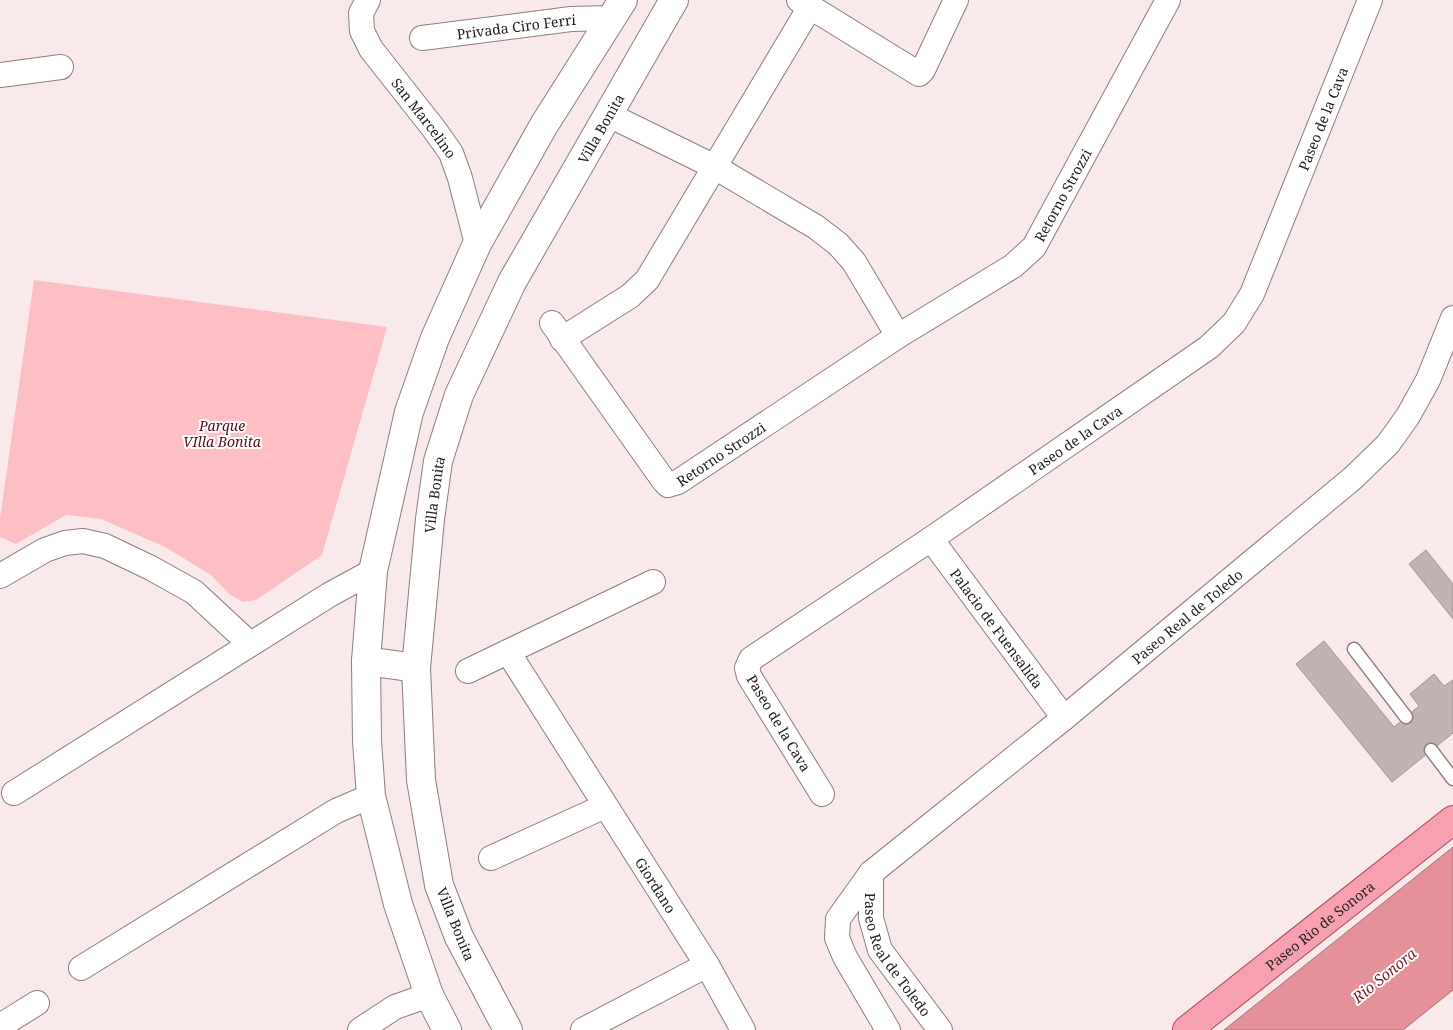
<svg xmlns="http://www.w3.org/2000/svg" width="1453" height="1030" font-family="'Noto Serif',serif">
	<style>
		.green { fill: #fdbec4 }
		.water { fill: #e5919a; stroke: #ac6f76 }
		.building { fill: #c1b2b3; stroke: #a39495 }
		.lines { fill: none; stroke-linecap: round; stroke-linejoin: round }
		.lane-casing { stroke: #8c7d7e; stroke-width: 15 }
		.street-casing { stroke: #8c7d7e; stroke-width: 26 }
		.secondary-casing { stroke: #8c7d7e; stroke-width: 30 }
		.primary-casing { stroke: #aa4a5b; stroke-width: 30 }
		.lane { stroke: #fff; stroke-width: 12 }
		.street { stroke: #fff; stroke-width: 24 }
		.secondary { stroke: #fff; stroke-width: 28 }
		.primary { stroke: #f7a0af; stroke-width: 28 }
		.labels { text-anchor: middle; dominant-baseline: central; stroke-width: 4; stroke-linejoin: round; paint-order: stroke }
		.street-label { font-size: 14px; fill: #262021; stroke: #fff }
		.park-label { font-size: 14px; font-style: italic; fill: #560b1e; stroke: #fff }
		.water-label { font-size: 15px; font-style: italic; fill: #7c1a31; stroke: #fff }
	</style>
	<rect width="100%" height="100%" fill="#f9e9ea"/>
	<path class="green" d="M34,280l353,47 -65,228 -66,45 -13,2 -14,-8 -18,-19 -46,-28 -64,-28 -35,-4 -50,29 -16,-7v-18z"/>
	<path class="water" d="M1453,847v143l-50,40h-179z"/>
	<g class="building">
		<path d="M1426,550l27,34v35l-44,-55z"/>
		<path d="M1324,641l70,86 25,-21 -9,-12 24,-20 10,12 9,-6v53l-61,49 -96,-118z"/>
	</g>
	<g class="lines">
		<g class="lane-casing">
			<g id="lane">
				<path d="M1354,649l52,68"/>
				<path d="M1431,750l22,29"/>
			</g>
		</g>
		<g class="street-casing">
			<g id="street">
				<path id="s1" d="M368,0l-7,13 1,18 9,18 63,80 17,24 9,25 17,66"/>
				<path d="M799,0l120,74 4,-4 33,-70"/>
				<path id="s2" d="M422,38l149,-19 41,-1"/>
				<path d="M0,75l61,-8"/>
				<path d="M609,115l104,51 103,61 22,17 16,18 44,74"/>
				<path id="s3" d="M552,323l112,158 4,4 10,-3 220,-146 115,-70 21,-19 134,-247"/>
				<path d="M562,339l68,-43 17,-16 163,-273"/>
				<path id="s4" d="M931,539l133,179"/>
				<path d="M0,576l45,-26 20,-7 18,-2 22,5 46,22 43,24 56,52"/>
				<path id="s5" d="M508,652l199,313 36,65"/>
				<path d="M468,671l185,-89"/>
				<path d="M14,793l315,-198 44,-24"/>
				<path id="s6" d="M822,794l-73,-118 -2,-8 4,-9 180,-120 278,-192 25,-24 18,-29 118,-294"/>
				<path d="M491,858l114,-52"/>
				<path id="s7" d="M871,873v45l9,32 60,80"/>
				<path d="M81,968l255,-157 35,-15"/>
				<path d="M0,1026l37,-23"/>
				<path d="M360,1030l35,-23 34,-12"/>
				<path d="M583,1030l124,-65"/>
				<path id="s8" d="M888,1030l-43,-73 -8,-19 1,-19 33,-46 193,-155 289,-240 35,-34 20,-28 20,-36 25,-62"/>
			</g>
		</g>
		<g class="secondary-casing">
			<g id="secondary">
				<path d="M366,661l50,7"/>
				<path d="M447,1030l-18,-35 -31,-91 -27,-108 -4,-55 -1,-80 7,-90 36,-159 26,-74 42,-94 67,-119 79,-125"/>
				<path id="s9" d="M508,1030l-49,-93 -20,-52 -18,-105 -5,-112 14,-149 8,-58 21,-66 53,-113 162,-282"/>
			</g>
		</g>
		<g class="primary-casing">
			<g id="primary">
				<path id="s10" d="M1187,1030l266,-210"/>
			</g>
		</g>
		<use href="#lane" class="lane"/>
		<use href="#street" class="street"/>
		<use href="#secondary" class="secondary"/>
		<use href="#primary" class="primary"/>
	</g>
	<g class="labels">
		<g class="street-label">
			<text stroke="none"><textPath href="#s2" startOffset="95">Privada Ciro Ferri</textPath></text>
			<text stroke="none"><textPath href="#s1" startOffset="140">San Marcelino</textPath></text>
			<text stroke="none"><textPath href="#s6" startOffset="969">Paseo de la Cava</textPath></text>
			<text stroke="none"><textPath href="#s9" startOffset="959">Villa Bonita</textPath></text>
			<text stroke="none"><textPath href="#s3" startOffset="696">Retorno Strozzi</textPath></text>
			<text stroke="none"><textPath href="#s6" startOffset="548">Paseo de la Cava</textPath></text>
			<text stroke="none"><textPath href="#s3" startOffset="261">Retorno Strozzi</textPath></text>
			<text stroke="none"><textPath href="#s9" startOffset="554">Villa Bonita</textPath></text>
			<text stroke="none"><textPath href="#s8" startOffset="588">Paseo Real de Toledo</textPath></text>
			<text stroke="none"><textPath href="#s4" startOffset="111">Palacio de Fuensalida</textPath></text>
			<text transform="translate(779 723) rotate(59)">Paseo de la Cava</text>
			<text stroke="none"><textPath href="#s5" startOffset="276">Giordano</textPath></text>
			<text transform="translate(456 924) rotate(68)">Villa Bonita</text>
			<text stroke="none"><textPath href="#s10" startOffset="169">Paseo Rio de Sonora</textPath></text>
			<text stroke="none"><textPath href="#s7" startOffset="89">Paseo Real de Toledo</textPath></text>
		</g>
		<g class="park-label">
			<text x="222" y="425">Parque<tspan x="222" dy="16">VIlla Bonita</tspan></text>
		</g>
		<g class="water-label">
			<text transform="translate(1384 975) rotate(-39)">Rio Sonora</text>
		</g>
	</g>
</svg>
